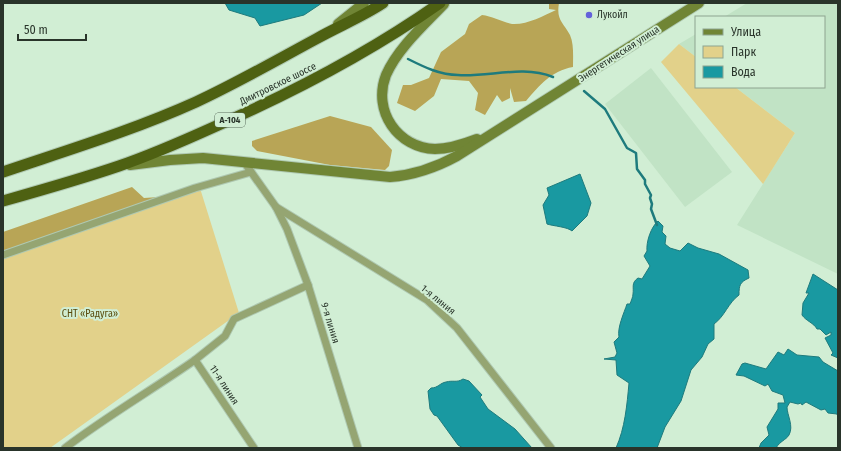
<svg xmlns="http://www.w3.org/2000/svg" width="841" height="451" font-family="'Fira Sans Condensed',sans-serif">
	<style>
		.built { fill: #c1e3c5 }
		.green { fill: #e2d18a }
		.forest { fill: #b8a556 }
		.water { fill: #1999a1; stroke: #1e7b7d }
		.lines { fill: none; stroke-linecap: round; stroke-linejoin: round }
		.stream { stroke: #1e7b7d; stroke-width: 2.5 }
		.minor-casing { stroke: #afc9b2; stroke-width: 9 }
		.secondary-casing { stroke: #afc9b2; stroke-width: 12 }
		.trunk-casing { stroke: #afc9b2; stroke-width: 13 }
		.minor { stroke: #95a572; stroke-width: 7 }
		.secondary { stroke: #708535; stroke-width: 10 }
		.trunk { stroke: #4e6112; stroke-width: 11 }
		.poi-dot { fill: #6361da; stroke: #d1eed4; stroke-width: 1.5 }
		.labels { text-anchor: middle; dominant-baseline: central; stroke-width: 4; stroke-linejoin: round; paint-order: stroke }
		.shield { fill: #d1eed4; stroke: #5b6c5d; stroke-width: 1 }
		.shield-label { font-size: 9px; font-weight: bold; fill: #29342a }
		.poi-label { font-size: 10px; fill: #29342a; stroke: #d1eed4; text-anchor: start }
		.street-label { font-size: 10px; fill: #29342a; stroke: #d1eed4 }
		.park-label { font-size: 10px; fill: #584a0b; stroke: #d1eed4 }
	</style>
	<rect width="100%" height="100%" fill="#d1eed4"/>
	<g class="built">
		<path d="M747,3h91v271l-101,-49 58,-92 -60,-46h89v-70h-100z"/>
		<path d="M696,34v23l-17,-13z"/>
		<path d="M651,68l81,104 -47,35 -80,-103z"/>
	</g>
	<g class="green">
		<path d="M679,44l17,13v30h39l60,46 -32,51 -102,-122z"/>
		<path d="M199,185l40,128 -189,135h-47v-196z"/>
	</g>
	<g class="forest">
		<path d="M549,3h10c-3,17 4,19 11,32 4,9 3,22 3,32 -22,4 -33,18 -47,34l-12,1 -4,-14v10l-8,4 -5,-7 -12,20 -10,-5 3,-17 -9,-12 -28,-2 -7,17 -19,15 -18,-8 6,-18h8l18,-7 12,-26 24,-18 4,-10 13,-9c10,1 20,7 30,9 15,1 31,-8 44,-14l-7,-1z"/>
		<path d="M330,116l41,11 21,23 -3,16 -4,4 -55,-5 -73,-14 -5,-5v-5z"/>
		<path d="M132,187l12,11 15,-1 -156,55v-20z"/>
	</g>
	<g class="water">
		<path d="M225,3h97l-18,12 -44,11 -5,-8 -26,-8z"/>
		<path d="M580,174l11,29 -4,13 -15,15c-4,-4 -19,-5 -25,-7l-4,-19 6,-10 -2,-7z"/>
		<path d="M658,221l5,5 -1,6 4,4 -1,8 5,4 10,3 8,-8 10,5 21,6 29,16 1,8c-9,4 -10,7 -10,17 -11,8 -14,21 -25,29v15l-6,5 -6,13 -11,13 -10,31 -16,26 -8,21h-41c9,-20 11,-43 13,-65l-12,-8 -1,-15 -12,-1 11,-2 2,-4 -3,-11 5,-5c-2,-9 5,-24 8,-33h3c1,-3 3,-7 3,-10 1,-7 -2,-11 5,-16l4,1 8,-13 -6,-10 3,-5c-1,-9 4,-24 11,-30z"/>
		<path d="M813,274l25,16v68l-7,-3 2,-2 -8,-15 6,-3v-3l-5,3 -6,-6h-3c-3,-6 -11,-8 -15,-14l1,-12 6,-10h-3z"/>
		<path d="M788,349l9,6 22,2 4,5 15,9v46l-1,-3 -9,-1 -3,-4 -4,1 -15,-8 -4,3 -1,-2 -3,1 -8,-2 -3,5c0,8 7,19 2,28 -3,5 -9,6 -13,13h-17l2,-5 8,-8 -2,-8 11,-18v-6h7l-2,-8 -11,-4 -4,-7 -3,2 -21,-10 -8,-1 6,-11 3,-1 21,6 12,-17 6,3z"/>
		<path d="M463,379l6,2 13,14 -2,2 8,12 27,20 17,19h-69l-5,-3 -21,-29 -3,-1 -4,-6 -2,-18 3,-3c7,0 9,-5 15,-6 7,-2 11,1 17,-3z"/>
	</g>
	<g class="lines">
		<g class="stream">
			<path d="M408,59c16,8 32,16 50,16 32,2 64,-10 95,2"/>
			<path d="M584,91l21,18 22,39 9,5 1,16 8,11v4l6,11 -1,3 2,6 -1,5 6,16"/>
		</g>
		<g class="minor-casing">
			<g id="minor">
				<path d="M244,162l32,45 11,22 21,56 50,163"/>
				<path d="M276,207l151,93 30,28 94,120"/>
				<path d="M3,255l192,-67 56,-16"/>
				<path d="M65,448c42,-32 87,-58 130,-88"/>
				<path d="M254,448l-59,-88 30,-24 9,-17 74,-34"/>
			</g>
		</g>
		<g class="secondary-casing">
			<g id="secondary">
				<path d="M444,4c-20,21 -46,44 -58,71 -14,36 12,73 49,74 15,0 29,-5 42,-10"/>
				<path d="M338,24l26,-21"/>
				<path d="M130,165l40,-5 33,-2 187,19c25,-2 45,-9 67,-21l242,-153"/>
			</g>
		</g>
		<g class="trunk-casing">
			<g id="trunk">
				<path d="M3,172c65,-22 131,-42 193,-70 41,-19 81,-42 120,-63 23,-13 46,-22 67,-36"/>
				<path d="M3,201c39,-11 78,-22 116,-35 32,-11 64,-25 95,-39 80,-35 155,-74 226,-124"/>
			</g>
		</g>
		<use href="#minor" class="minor"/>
		<use href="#secondary" class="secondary"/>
		<use href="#trunk" class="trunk"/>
	</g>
	<circle class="poi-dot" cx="589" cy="15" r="4"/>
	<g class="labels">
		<rect class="shield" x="215" y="113" width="30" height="14" rx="3"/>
		<g class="shield-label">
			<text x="230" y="120">А-104</text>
		</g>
		<g class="poi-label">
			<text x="597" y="15">Лукойл</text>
		</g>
		<g class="street-label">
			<text transform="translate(619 54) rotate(-33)">Энергетическая улица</text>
			<text transform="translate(278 84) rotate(-26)">Дмитровское шоссе</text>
			<text transform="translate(438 300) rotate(39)">1-я линия</text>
			<text transform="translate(330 323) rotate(73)">9-я линия</text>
			<text transform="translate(224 385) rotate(57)">11-я линия</text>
		</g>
		<g class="park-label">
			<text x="90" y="314">СНТ «Радуга»</text>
		</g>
	</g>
	<rect width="841" height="451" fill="none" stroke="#29342a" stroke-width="8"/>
	<rect x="695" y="16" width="130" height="72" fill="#d1eed4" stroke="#8ea490"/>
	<rect x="703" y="29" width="20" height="6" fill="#708535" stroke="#8ea490"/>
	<text x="731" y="36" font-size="12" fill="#29342a">Улица</text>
	<rect x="703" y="46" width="20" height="12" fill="#e2d18a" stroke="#8ea490"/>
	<text x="731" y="56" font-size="12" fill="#29342a">Парк</text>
	<rect x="703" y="66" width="20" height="12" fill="#1999a1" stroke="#8ea490"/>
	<text x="731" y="76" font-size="12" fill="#29342a">Вода</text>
	<path d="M18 34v6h68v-6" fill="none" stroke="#29342a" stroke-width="2"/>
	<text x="24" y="34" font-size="12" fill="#29342a" stroke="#d1eed4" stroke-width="3" paint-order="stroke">50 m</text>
</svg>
